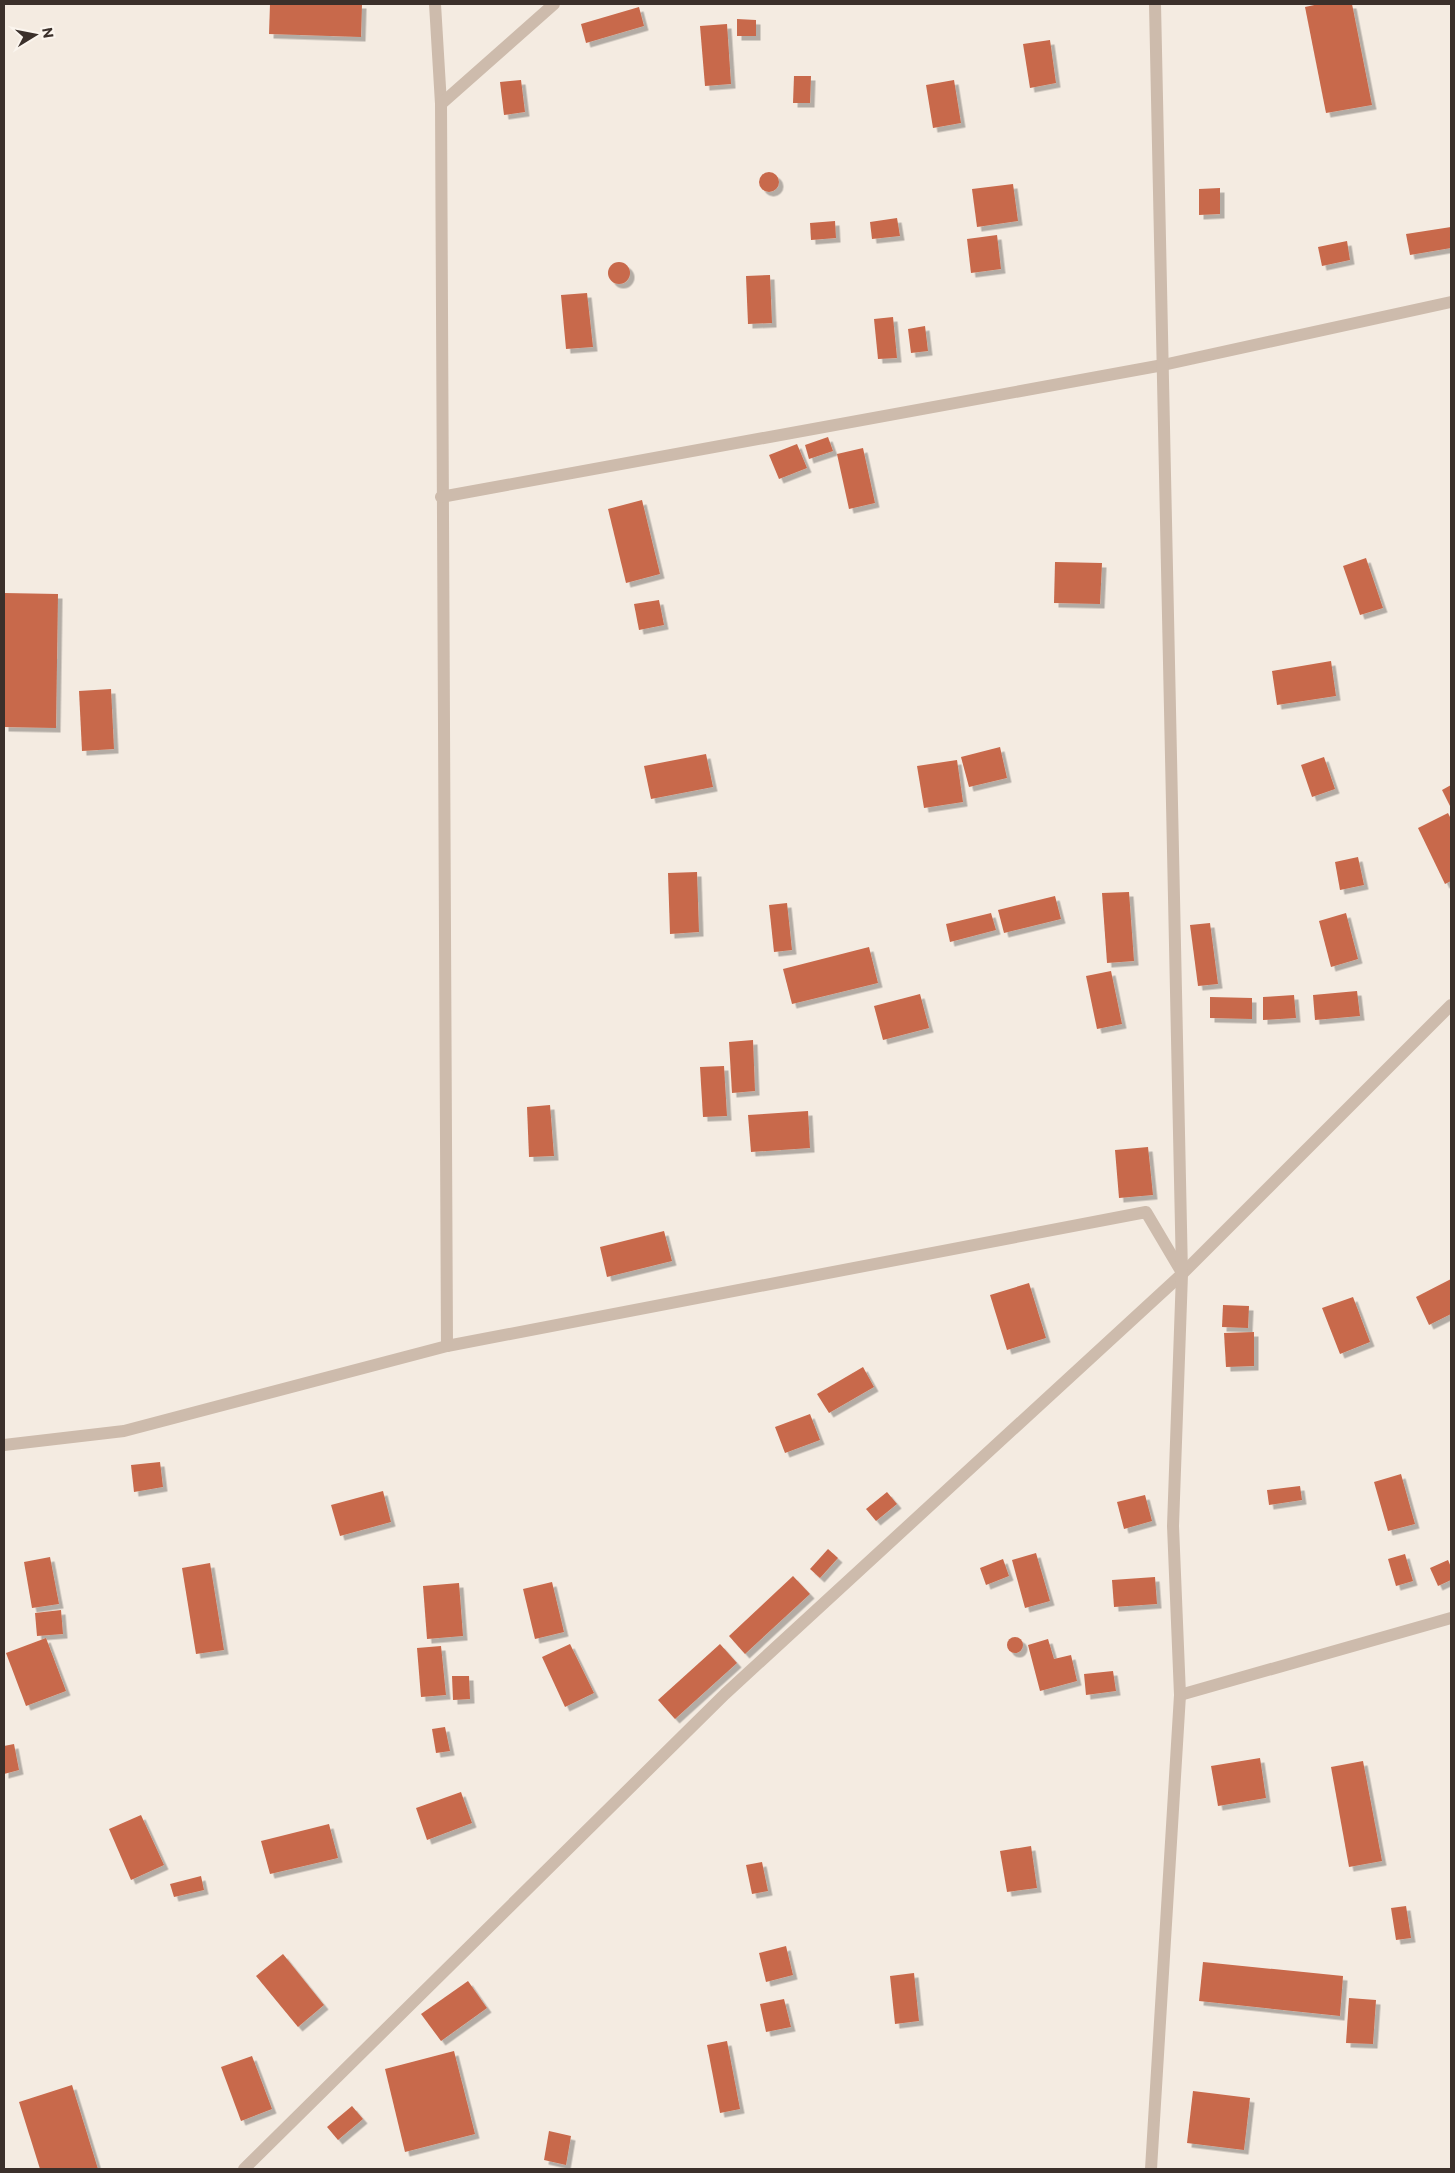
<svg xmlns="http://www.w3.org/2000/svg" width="1455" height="2173" font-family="Commissioner,sans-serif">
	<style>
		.building { fill: #c8694b; filter: url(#shadow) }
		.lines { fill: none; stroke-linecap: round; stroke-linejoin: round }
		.minor { stroke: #cdbbac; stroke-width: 12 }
	</style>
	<defs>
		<filter id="shadow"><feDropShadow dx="4.5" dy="4.5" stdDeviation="0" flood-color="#0004"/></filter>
	</defs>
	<rect width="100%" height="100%" fill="#f4ebe1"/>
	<g class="building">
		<path d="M270,4h92l-1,33 -92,-3z"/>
		<path d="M1319,4h33l20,101 -46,8 -21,-106z"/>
		<path d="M639,7l5,19 -58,17 -5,-19z"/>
		<path d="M737,19l19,1v16h-19z"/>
		<path d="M727,24l4,60 -26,2 -5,-60z"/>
		<path d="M1050,40l6,43 -26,5 -7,-44z"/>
		<path d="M794,76h17l-1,27h-17z"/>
		<path d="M521,80l4,32 -21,3 -4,-33z"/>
		<path d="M954,80l7,43 -28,5 -7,-43z"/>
		<circle cx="769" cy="182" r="10"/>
		<path d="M1013,184l5,37 -41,6 -5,-38z"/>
		<path d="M1220,188v26l-21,1v-26z"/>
		<path d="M897,218l3,18 -28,3 -2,-17z"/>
		<path d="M835,221l1,17 -25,2 -1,-17z"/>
		<path d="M1451,227v21l-41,7 -4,-21z"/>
		<path d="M997,235l4,34 -30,4 -4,-34z"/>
		<path d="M1347,241l3,19 -28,6 -4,-19z"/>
		<circle cx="619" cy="273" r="11"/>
		<path d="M770,275l2,48 -24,1 -2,-48z"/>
		<path d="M587,293l6,54 -27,2 -5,-54z"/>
		<path d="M893,317l4,41 -19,1 -4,-40z"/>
		<path d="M925,326l3,25 -17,2 -3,-24z"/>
		<path d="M828,437l5,14 -24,8 -4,-14z"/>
		<path d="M797,444l10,24 -28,11 -10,-24z"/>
		<path d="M863,448l12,55 -26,6 -12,-55z"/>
		<path d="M642,500l18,74 -34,9 -18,-74z"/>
		<path d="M1366,558l17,50 -23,7 -17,-49z"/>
		<path d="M1055,562l47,1 -2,41 -46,-1z"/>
		<path d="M4,593l54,1 -2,134 -52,-1z"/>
		<path d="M659,600l5,25 -25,5 -5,-26z"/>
		<path d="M1331,661l5,35 -59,9 -5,-34z"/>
		<path d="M111,689l3,60 -32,2 -3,-60z"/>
		<path d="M1000,747l7,31 -38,9 -8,-30z"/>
		<path d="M706,754l7,33 -62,12 -7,-33z"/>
		<path d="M1324,757l11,32 -23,8 -11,-32z"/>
		<path d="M957,760l6,42 -39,6 -7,-42z"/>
		<path d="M1451,785v20l-1,1 -8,-16z"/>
		<path d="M1448,813l3,6v62l-6,3 -27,-56z"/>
		<path d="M1358,857l6,28 -24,5 -5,-28z"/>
		<path d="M697,872l2,60 -29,2 -2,-61z"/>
		<path d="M1129,892l5,69 -27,2 -5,-70z"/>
		<path d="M1055,896l6,23 -57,14 -6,-23z"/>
		<path d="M787,903l5,47 -18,2 -5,-47z"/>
		<path d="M991,913l5,17 -46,12 -4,-18z"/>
		<path d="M1346,913l12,46 -27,8 -12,-46z"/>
		<path d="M1210,923l8,61 -20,2 -8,-61z"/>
		<path d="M869,947l9,36 -86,21 -9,-35z"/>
		<path d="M1111,971l11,53 -25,5 -11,-53z"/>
		<path d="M1357,991l3,25 -45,4 -2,-25z"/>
		<path d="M920,994l9,34 -46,12 -9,-34z"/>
		<path d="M1294,995l2,23 -33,2v-23z"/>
		<path d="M1210,997l42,1v21l-42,-1z"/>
		<path d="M753,1040l2,51 -23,2 -3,-51z"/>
		<path d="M724,1066l3,50 -24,1 -3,-50z"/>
		<path d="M550,1105l4,51 -25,1 -2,-50z"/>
		<path d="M808,1111l2,37 -59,4 -3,-37z"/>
		<path d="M1148,1147l5,48 -34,3 -4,-48z"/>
		<path d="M664,1231l8,30 -65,16 -7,-30z"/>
		<path d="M1451,1279v35l-22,11 -13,-28z"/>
		<path d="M1029,1283l17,55 -39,12 -17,-55z"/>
		<path d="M1353,1297l17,45 -30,12 -18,-46z"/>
		<path d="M1223,1305l26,1 -1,22 -26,-1z"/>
		<path d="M1254,1332v34l-28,1 -2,-34z"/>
		<path d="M863,1367l11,20 -45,26 -12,-19z"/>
		<path d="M810,1414l10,26 -35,13 -10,-26z"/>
		<path d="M160,1462l3,25 -29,5 -3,-27z"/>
		<path d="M1401,1474l14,50 -27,7 -14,-49z"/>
		<path d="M1300,1486l2,14 -33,5 -2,-15z"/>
		<path d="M383,1491l8,31 -51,14 -9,-31z"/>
		<path d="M887,1492l10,12 -21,17 -10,-12z"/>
		<path d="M1145,1495l7,26 -28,8 -7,-27z"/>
		<path d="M828,1549l10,9 -18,20 -10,-9z"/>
		<path d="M1036,1553l14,48 -25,7 -13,-48z"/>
		<path d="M1405,1554l8,27 -17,5 -8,-27z"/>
		<path d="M50,1557l9,47 -27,4 -8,-46z"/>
		<path d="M1003,1559l6,17 -23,9 -6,-17z"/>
		<path d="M1448,1560l3,7v13l-13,6 -8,-18z"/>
		<path d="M210,1563l14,87 -28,4 -14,-86z"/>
		<path d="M793,1576l17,18 -65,60 -16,-18z"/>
		<path d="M1155,1577l2,27 -43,3 -2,-27z"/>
		<path d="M552,1582l12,50 -29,7 -12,-50z"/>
		<path d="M459,1583l4,53 -36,3 -4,-53z"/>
		<path d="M61,1610l2,24 -26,2 -2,-23z"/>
		<circle cx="1015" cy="1645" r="8"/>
		<path d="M46,1638l20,53 -40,15 -20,-53z"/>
		<path d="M1048,1639l6,20 17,-4 6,26 -37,10 -12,-46z"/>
		<path d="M570,1644l24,49 -29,14 -23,-50z"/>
		<path d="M720,1644l17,19 -62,56 -17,-19z"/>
		<path d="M441,1646l5,49 -25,2 -4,-49z"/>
		<path d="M1113,1671l3,20 -30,4 -2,-21z"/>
		<path d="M452,1676h17l1,23 -17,1z"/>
		<path d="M445,1727l5,24 -14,2 -4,-24z"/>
		<path d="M14,1744l5,26 -15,4v-28z"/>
		<path d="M1260,1758l6,40 -48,8 -7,-40z"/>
		<path d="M1363,1761l19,100 -33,6 -18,-100z"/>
		<path d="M461,1792l11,31 -45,17 -11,-32z"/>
		<path d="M141,1815l23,50 -33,15 -22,-51z"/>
		<path d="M329,1824l9,34 -68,16 -9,-33z"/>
		<path d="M1031,1846l6,42 -30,4 -7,-41z"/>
		<path d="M762,1862l6,29 -16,3 -6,-29z"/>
		<path d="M201,1876l3,14 -30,7 -4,-13z"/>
		<path d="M1406,1906l5,32 -15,2 -5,-32z"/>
		<path d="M786,1946l7,29 -27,7 -7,-29z"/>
		<path d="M283,1954l41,51 -26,22 -42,-51z"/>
		<path d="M1203,1962l140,14 -3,40 -141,-15z"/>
		<path d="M914,1973l5,48 -24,3 -5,-48z"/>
		<path d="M468,1981l19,27 -46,33 -20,-27z"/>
		<path d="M1349,1998l27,2 -3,44 -27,-1z"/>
		<path d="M784,1999l7,28 -25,5 -6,-28z"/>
		<path d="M727,2041l13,68 -20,4 -13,-68z"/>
		<path d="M454,2051l21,83 -70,18 -20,-83z"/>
		<path d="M252,2056l20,53 -31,12 -20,-54z"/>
		<path d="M72,2085l26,84h-58l-21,-67z"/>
		<path d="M1193,2091l57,7 -6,52 -57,-7z"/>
		<path d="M352,2106l11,13 -25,21 -11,-13z"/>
		<path d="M549,2131l22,5 -5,29 -22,-5z"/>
	</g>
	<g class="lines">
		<g class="minor">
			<path d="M435,4l6,100 6,1242"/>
			<path d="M441,104l113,-100"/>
			<path d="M441,497l722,-132 288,-63"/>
			<path d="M4,1445l120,-14 323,-85 699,-134 35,59"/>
			<path d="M1180,1695l271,-77"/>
			<path d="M244,2169l481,-475 457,-420 269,-269"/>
			<path d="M1151,2169l29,-474 -7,-169 9,-252 -27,-1270"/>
		</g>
	</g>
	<rect width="1455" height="2173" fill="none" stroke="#3b302b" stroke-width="10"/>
	<g transform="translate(35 35) rotate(80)" stroke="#fbf5ee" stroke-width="4" paint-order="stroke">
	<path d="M0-4L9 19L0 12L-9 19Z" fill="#3b302b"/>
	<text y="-8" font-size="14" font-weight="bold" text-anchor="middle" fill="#3b302b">N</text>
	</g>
</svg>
